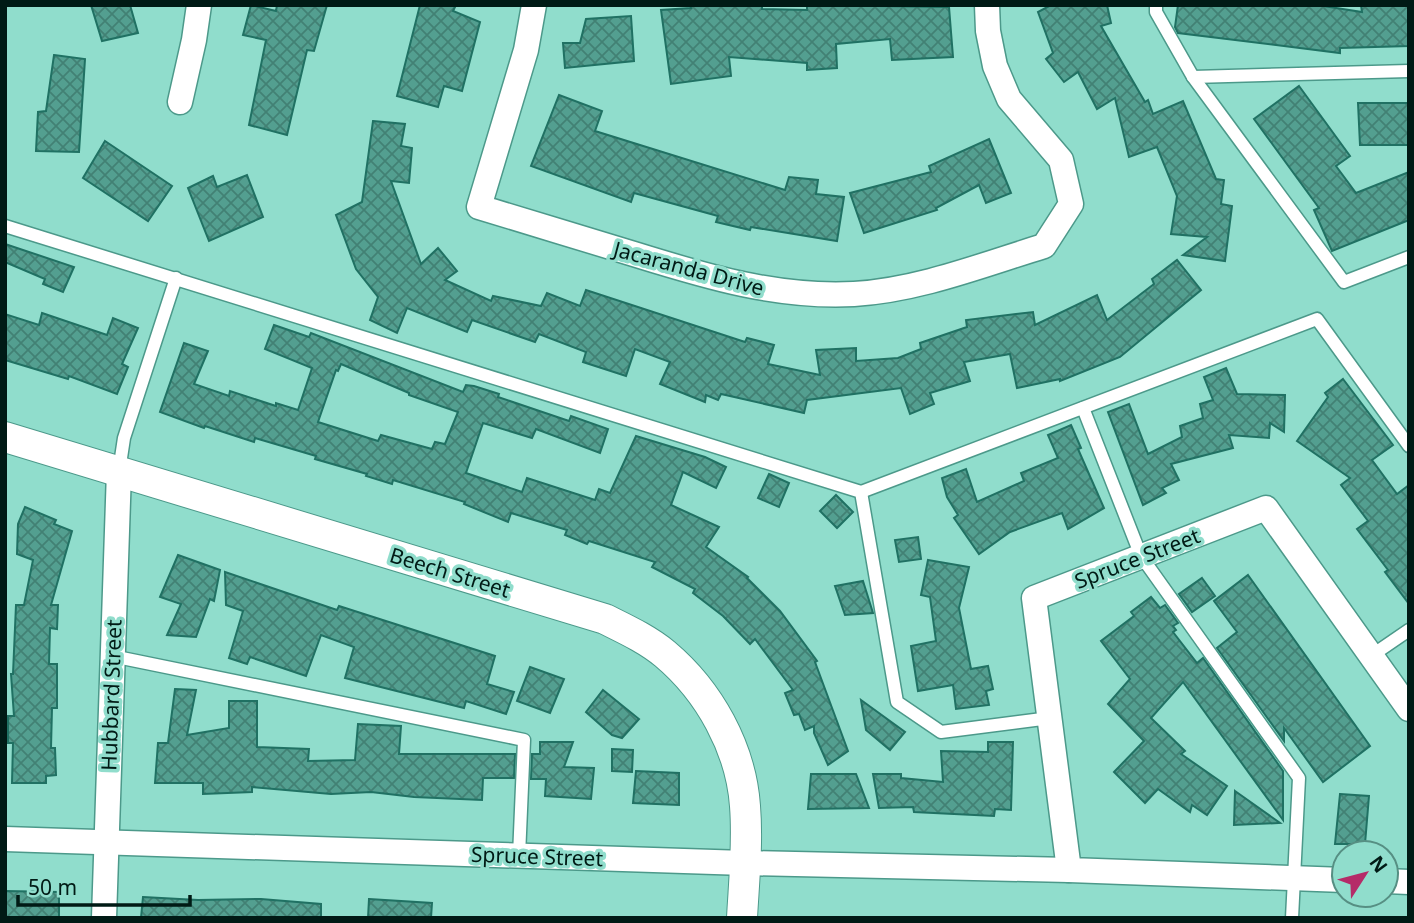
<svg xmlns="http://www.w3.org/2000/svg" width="1414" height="923" font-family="'Noto Sans',sans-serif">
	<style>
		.building { fill: url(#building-cross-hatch); stroke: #207163; stroke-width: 2; fill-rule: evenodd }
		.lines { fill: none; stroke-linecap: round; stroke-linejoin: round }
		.service-casing { stroke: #4c998a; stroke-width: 15 }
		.minor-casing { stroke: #4c998a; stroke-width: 27 }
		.tertiary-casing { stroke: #4c998a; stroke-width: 32 }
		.service { stroke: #fff; stroke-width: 12 }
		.minor { stroke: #fff; stroke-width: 24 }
		.tertiary { stroke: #fff; stroke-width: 30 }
		.labels { text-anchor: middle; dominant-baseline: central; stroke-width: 7; stroke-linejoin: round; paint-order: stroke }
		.street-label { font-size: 21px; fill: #001a15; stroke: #90ddcc }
	</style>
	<defs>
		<pattern id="building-cross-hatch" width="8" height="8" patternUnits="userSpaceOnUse" patternTransform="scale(1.75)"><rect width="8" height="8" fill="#539f90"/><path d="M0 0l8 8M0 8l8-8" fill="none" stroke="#428174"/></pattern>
	</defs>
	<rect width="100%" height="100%" fill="#90ddcc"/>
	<g class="building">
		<path d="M91,5h39l8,28 -36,8z"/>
		<path d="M251,5l25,6 1,-6h50l-13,46 -7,-1 -20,85 -38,-10 17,-85 -23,-5z"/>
		<path d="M420,5h36l-3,6 27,11 -18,69 -18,-5 -6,21 -41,-11z"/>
		<path d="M690,5h72v4l45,1v-5l142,2 4,50 -61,3 -2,-21 -54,5 1,24 -30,2v-7l-78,-6 2,19 -60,8 -10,-74 30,-2z"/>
		<path d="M1051,5h56l4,18 -10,3 44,76 3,-2 5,14 30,-13 33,78 8,1 -3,24 11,2 -7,55 -42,-6 24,-18 -36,-3 6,-38 -20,-49 -28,10 -14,-59 -18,11 -19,-37 -14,10 -18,-23 7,-6 -15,-41z"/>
		<path d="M1178,5h139l45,7 -1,-7h48v41l-69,2v5l-162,-20 -3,-6z"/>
		<path d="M631,16l3,45 -69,7 -2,-25h17l6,-24z"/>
		<path d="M54,55l31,4 -6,93 -43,-1 2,-39 8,-1z"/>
		<path d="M1299,86l51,70 -14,10 20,27 53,-21v48l-77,31 -18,-41 5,-2 -65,-89z"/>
		<path d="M559,95l43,16 -7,20 190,59 4,-13 29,3 -2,14 28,3 -7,44 -86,-14 -1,3 -34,-8 2,-6 -84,-23 -3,9 -100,-36z"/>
		<path d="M1358,103h51v42h-49z"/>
		<path d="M373,121l32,3 -4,22 11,2 -3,35 -18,-2 30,83 17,-16 19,23 -12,9 46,21 2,-5 48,10 6,-13 33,13 6,-16 159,52 2,-4 27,7 -6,19 52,11 -4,-25 40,-2v13l42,-3 23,-9 -1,-6 47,-16 -1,-7 67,-8 2,13 62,-30 10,25 47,-36 -2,-5 25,-19 24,30 -81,67 -60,24v-2l-43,9 -7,-34 -46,8 6,19 -40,12 4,11 -24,10 -9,-26 -94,12 -3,13 -83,-19 -3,6 -12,-5 -1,7 -45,-18 10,-22 -35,-13 -9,27 -43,-14 3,-10 -47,-18 -4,8 -63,-22 -5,12 -60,-24 -10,25 -27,-13 8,-23 -22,-28 -20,-54 26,-13z"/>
		<path d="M989,139l22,54 -25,10 -7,-18 -43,23 1,2 -73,23 -14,-40 81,-21 -2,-6z"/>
		<path d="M105,141l67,45 -24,35 -65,-43z"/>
		<path d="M247,175l16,42 -54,24 -21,-53 25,-12 4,11z"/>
		<path d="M5,244l69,23 -11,25 -20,-8 2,-5 -40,-17z"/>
		<path d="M42,313l65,22 6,-17 25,10 -16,36 6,3 -11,27 -48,-18 -1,3 -63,-19v-46l34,11z"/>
		<path d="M274,325l35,12 2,-4 152,59 3,-7 8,1 25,8 -1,3 71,24 2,-5 37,13 -8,24 -64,-24 -4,9 -49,-15 -17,50 56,19 5,-14 68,22 4,-11 11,4 26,-57 69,21 21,10 -10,21 -33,-16 -12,33 48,22 -13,20 42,30 -1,1 33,33 37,50 -2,1 33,89 -20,14 -14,-32v-7l-9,4 -6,-16 -5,1 -9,-22 8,-3 -38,-51 -5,5 -27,-28 -30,-23 2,-4 -43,-22 3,-5 -66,-21 -2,3 -22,-9 2,-5 -56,-17 -3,9 -44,-18 1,-2 -72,-22 -1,4 -26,-8 1,-2 -52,-15 1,-3 -61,-18 -1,4 -49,-16 -1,2 -44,-16 24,-69 24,8 -14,33 35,12 1,-5 46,15v-3l22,7 14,-42 -47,-19zM341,364l68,29v2l49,17 -13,32 -10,-2 -3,7 -51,-14 -3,6 -60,-19 18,-52 2,1z"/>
		<path d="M1226,368l11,26 48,1 -1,37 -14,-9 -1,15 -40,-3 4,13 -62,16 8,16 -17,8 4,5 -23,12 -35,-93 21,-8 19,50 34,-17 -2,-11 23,-8 -3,-14 13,-4 -9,-23z"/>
		<path d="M1343,379l50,66 -21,15 25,34 12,-9v119l-24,-32 3,-2 -31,-41 11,-8 -27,-36 9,-7 -53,-37 31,-44 -3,-4z"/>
		<path d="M1071,425l10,23 -3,1 26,59 -36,21 -6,-16 -52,19 -31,22 -25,-36 4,-3 -11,-18 -5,-19 24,-9 11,33 47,-21 -3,-8 37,-15 -10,-23z"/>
		<path d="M769,474l20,9 -10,24 -21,-9z"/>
		<path d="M836,495l17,17 -16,16 -17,-17z"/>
		<path d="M25,507l31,13 -2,4 18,7 -21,74h7l-1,24 -7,-1 -1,36h8v44h-5l-1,40h4l1,27 -10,1v7h-34l1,-40h-5v-27h6l-3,-42h2l3,-69h8l9,-45 -16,-6 1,-30z"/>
		<path d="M918,537l3,22 -22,3 -4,-22z"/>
		<path d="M178,555l42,15 -6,31 -4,-2 -14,38 -29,-2 14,-31 -21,-7z"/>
		<path d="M928,560l41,7 -10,41 12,61 17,-3 5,23 -7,2 3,14 -33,4 -3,-24 -35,6 -7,-45 25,-5 -6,-44 -9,-2z"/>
		<path d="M225,572l112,38 2,-4 156,50 -8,28 27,8 -8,22 -40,-13 -2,7 -119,-30 9,-31 -33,-12 -15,41 -56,-19 -3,7 -18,-6 14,-47 -17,-6z"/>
		<path d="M1248,575l122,171 -47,36 -39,-54v13l-67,-93 20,-16 -23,-31z"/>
		<path d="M1202,578l13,18 -23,16 -13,-18z"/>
		<path d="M863,581l10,32 -28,2 -10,-29z"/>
		<path d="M1151,597l9,11 5,-3 13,18 -5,3 3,4 -3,2 24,31 6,-5 80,113v49l-100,-138 -32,36 34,33 -4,3 46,32 -20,29 -15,-10 -2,7 -32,-23 -13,14 -31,-31 30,-31 -36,-37 22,-25 -29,-38 33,-25 -3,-4z"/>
		<path d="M530,667l34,12 -14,34 -33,-12z"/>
		<path d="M175,689l21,1 -9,45 42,-7v-27h28v46l52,2 -1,12 47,-1 3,-36 43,2 -2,28h116l-1,24h-31l-1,22 -68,-3 -43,-5 -40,2 -79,-7v5l-49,2v-11h-48l3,-40h10z"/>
		<path d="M603,690l36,29 -17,19 -10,-3 -26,-23z"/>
		<path d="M861,700l44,32 -15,18 -24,-20z"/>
		<path d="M540,742h33l-9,25 30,1 -3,31 -46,-3 1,-17h-15l1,-25h8z"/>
		<path d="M988,742h25l-2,68 -16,-1 -1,7 -80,-4 -1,-5 -34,1 -6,-34h28v4l42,4 -2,-31 47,1z"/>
		<path d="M612,749l21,1 -1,22 -20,-1z"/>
		<path d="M636,771l43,2v32l-46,-2z"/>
		<path d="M811,774h45l13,34 -61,1z"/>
		<path d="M1235,791l45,32 -46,2z"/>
		<path d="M1340,794l29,2 -4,48h-30z"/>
		<path d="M5,891l54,1v26h-54z"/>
		<path d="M143,897l55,3 63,-1 60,5v14h-180z"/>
		<path d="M369,899l63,4 -1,15h-63z"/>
	</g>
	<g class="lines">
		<g class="service-casing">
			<g id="service">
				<path d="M1156,5v7l37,65 151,205 65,-25"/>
				<path d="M1193,77l216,-6"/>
				<path d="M5,226l856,266 36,210 44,30 109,-14"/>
				<path d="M1083,408l58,148 158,222 -7,140"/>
				<path d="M119,471l5,-33 52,-160"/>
				<path d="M861,492l456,-173 92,127"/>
				<path d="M112,656l412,84 -5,116"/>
				<path d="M1371,656l38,-26"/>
			</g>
		</g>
		<g class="minor-casing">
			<g id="minor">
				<path d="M534,5l-8,45 -47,157c53,16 105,32 158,48 71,22 141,43 217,39 65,-4 128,-29 190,-48l27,-42 -10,-44 -52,-61 -14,-33 -7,-35 -1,-26"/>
				<path d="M180,102l14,-62 5,-35"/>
				<path d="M5,839l740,24 324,7"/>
				<path d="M1344,880l-275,-10 -35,-272 232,-90 143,201"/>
				<path d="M1386,881l23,1"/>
				<path d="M104,918l15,-447"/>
			</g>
		</g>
		<g class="tertiary-casing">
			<path id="tertiary" d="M5,437l600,182c20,10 42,20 60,35 44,37 76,94 80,152 3,37 -1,75 -3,112"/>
		</g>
		<use href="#service" class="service"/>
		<use href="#minor" class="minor"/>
		<use href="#tertiary" class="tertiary"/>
	</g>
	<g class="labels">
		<g class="street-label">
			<text transform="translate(689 268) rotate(15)">Jacaranda Drive</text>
			<text transform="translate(1137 558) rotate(-21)">Spruce Street</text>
			<text transform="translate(450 572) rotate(17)">Beech Street</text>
			<text transform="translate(111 695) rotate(-88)">Hubbard Street</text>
			<text transform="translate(537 856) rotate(2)">Spruce Street</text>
		</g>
	</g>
	<rect width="1414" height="923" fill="none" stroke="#001a15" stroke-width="14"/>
	<g transform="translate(1365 874) rotate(54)"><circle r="33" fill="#90ddcc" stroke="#568f83" stroke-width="2"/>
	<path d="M0-5L12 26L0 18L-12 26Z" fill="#b52b68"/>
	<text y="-10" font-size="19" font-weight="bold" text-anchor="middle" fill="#001a15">N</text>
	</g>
	<path d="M18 895v10h172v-10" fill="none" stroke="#001a15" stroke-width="3.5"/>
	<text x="28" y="895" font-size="21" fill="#001a15" stroke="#90ddcc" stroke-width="5" paint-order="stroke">50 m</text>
</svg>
